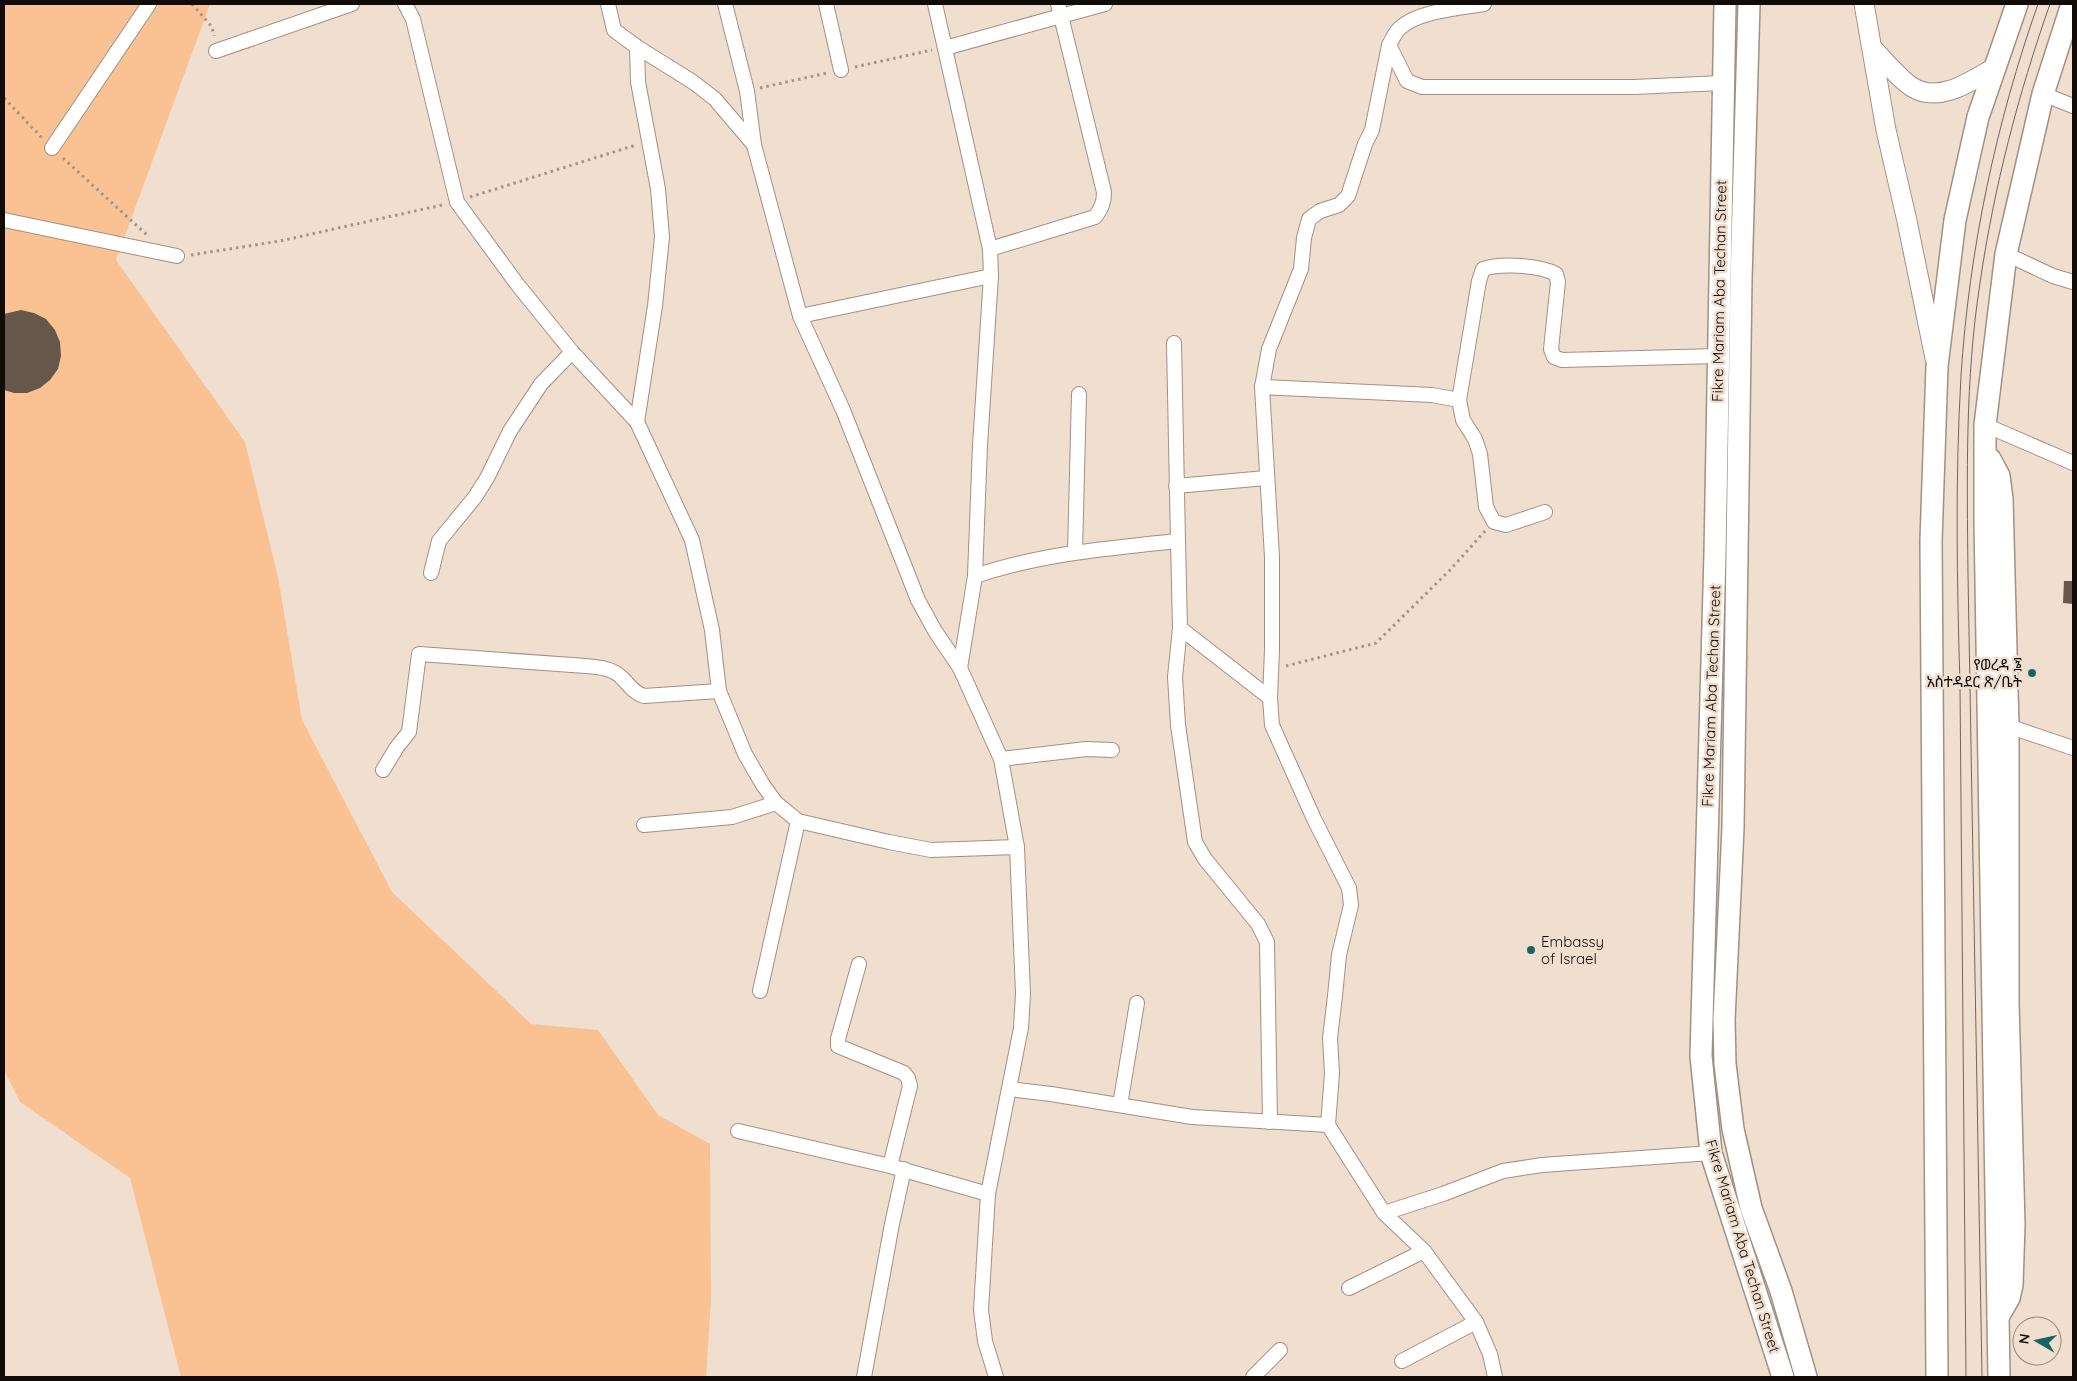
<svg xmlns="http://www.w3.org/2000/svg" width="2077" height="1381" font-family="Quicksand,'Noto Sans Ethiopic',sans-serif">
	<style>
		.green { fill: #fac292 }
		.building { fill: #66574b }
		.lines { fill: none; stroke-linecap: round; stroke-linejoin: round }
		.street-casing { stroke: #a19183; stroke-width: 16 }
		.secondary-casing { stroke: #a19183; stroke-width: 21 }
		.primary-casing { stroke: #a19183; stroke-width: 24 }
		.path { stroke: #a3958a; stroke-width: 3; stroke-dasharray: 2.5 4; stroke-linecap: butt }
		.street { stroke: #fff; stroke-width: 14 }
		.secondary { stroke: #fff; stroke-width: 19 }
		.primary { stroke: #fff; stroke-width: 21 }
		.tram { stroke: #71665d; stroke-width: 1 }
		.poi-dot { fill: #176562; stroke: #f0decf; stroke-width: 2 }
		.labels { text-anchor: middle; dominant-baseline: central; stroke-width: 5; stroke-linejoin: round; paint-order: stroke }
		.street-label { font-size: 15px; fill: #110c07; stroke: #f0decf }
		.poi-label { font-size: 15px; fill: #110c07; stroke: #f0decf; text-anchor: end }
	</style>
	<rect width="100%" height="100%" fill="#f0decf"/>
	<path class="green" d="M4,4h206l-94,256 129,182 33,135 24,143 90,172 139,132 67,6 60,85 52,29 1,155 -5,78h-525l-51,-199 -110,-76 -16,-32z"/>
	<g class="building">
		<path d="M21,310l13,3 12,6 9,11 5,12 1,14 -3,13 -8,11 -10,8 -13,5h-13l-10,-3v-76z"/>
		<path d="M2064,581h9v23l-10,-1z"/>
	</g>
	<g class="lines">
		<g class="street-casing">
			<g id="street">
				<path d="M405,4l8,15 44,183 60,82 55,68 65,70 55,118 20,90 7,61 26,63 18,31 13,18 22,18 91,21 42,8 86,-3"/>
				<path d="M608,4l6,26 23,17 56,35 22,17 39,46"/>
				<path d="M725,4l22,87 7,54 46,171 43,94 75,190 17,31 25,37"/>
				<path d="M826,4l15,66"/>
				<path d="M935,4l55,245 1,27 -11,169 -5,131 -15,92 41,91 16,88 6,147 -2,34 -33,166 -7,116 4,31 11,36"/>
				<path d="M1484,4c-24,4 -66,7 -84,24 -5,4 -8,12 -11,17l18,36 15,6h212l88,-4"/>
				<path d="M637,47l1,35 20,107 4,48 -7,69 -18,116"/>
				<path d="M945,48l116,-32 -3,-12"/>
				<path d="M216,51l136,-47"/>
				<path d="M2043,94l30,12"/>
				<path d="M52,148l97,-144"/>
				<path d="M4,220l173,36"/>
				<path d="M990,249l105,-32c6,-8 9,-14 9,-25l-43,-176 44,-12"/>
				<path d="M2006,254l47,22 20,6"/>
				<path d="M800,316l191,-40"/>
				<path d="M1174,343l4,198"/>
				<path d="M1262,387l170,8 27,5 20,-119 4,-12c17,-6 57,-4 73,5l2,8 -7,67 3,8 8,3 156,-4"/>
				<path d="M1459,400l4,20 12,19 5,15 6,53 8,15 12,3 39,-13"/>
				<path d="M1985,425l88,38"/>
				<path d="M1176,486l90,-8"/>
				<path d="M1075,552l4,-158"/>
				<path d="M431,573l8,-32 36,-44 12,-19 23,-47 31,-47 31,-32"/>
				<path d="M975,576c65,-22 134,-28 203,-35l2,87 -5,49 3,48 17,117 10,17 53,65 9,18 3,180"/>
				<path d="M1180,628l90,70 2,27 42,94 35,69 2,17 -12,50 -4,41 -5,42 2,35 -4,52 56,88"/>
				<path d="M1270,698l2,-48v-93l-10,-170 7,-38 32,-80 3,-31 5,-19 11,-8 19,-6 9,-9 17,-52 7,-14 17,-85"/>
				<path d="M2008,726l65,22"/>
				<path d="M1001,759l85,-10 26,1"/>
				<path d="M383,770l14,-23 12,-15 10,-78 167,12c11,1 25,2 34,10 9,8 12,16 24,20l75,-5"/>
				<path d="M644,825l88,-8 44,-14"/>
				<path d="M859,964l-21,75v7l66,27 4,5 2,8 -20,80"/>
				<path d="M760,991l38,-170"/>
				<path d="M1009,1089l42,5 141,23 136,8"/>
				<path d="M1120,1105l17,-102"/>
				<path d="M738,1131l152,35 98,28"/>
				<path d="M1349,1288l75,-37"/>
				<path d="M1402,1361l74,-39"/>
				<path d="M864,1377l28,-153 12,-55"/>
				<path d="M1253,1377l27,-27"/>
				<path d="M1495,1377l-5,-23 -14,-32 -52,-71 -40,-38 59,-19 60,-23 39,-6 169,-12"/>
			</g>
		</g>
		<g class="secondary-casing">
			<g id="secondary">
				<path d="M1864,4l22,126 21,91 28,137"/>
				<path d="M1873,49c11,11 26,30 39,38 27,17 59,-6 82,-19"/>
			</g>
		</g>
		<g class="primary-casing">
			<g id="primary">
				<path d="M1725,4l-10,550 -14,502 10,97 72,224"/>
				<path d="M1749,4l-8,275 -8,549 -9,192 1,44 8,65 18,79 30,83 25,86"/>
				<path d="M1990,459l9,17 3,23 6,227v276l6,223 -2,60 -3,13 -11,19"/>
				<path d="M1937,1377l-6,-836 6,-175 18,-146 23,-103 39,-113"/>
				<path d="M1999,1377l-14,-858v-94l21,-171 37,-160 29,-90"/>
			</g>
		</g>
		<g class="path">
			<path d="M192,4l20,23 2,9"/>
			<path d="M855,67l77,-17"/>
			<path d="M760,88l67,-15"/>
			<path d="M4,98l38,40"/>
			<path d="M63,158l84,77"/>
			<path d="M470,197l166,-52"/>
			<path d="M191,255l89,-14 162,-36"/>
			<path d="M1286,666l90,-23 74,-73 35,-39"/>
		</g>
		<use href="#street" class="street"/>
		<use href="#secondary" class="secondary"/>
		<use href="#primary" class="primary"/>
		<g class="tram">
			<path d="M1966,1377l-6,-691c-3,-103 -5,-207 1,-310 8,-126 35,-253 77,-372"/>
			<path d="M1982,1377l-14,-803c-1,-97 -3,-195 12,-291 14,-96 38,-188 70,-279"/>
		</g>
	</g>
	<g class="poi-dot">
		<circle cx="2032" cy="673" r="5"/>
		<circle cx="1531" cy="950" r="5"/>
	</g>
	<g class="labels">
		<g class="street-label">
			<text transform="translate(1719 291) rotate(-89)">Fikre Mariam Aba Techan Street</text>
			<text transform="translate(1711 696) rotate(-88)">Fikre Mariam Aba Techan Street</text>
			<text transform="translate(1743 1246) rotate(73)">Fikre Mariam Aba Techan Street</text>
		</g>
		<g class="poi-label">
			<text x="2022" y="664">የወረዳ ፮<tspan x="2022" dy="17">አስተዳደር ጽ/ቤት</tspan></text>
			<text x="1541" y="941" text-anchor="start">Embassy<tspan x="1541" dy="17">of Israel</tspan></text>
		</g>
	</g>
	<rect width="2077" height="1381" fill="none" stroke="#110c07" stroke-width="10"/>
	<g transform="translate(2037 1341) rotate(279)"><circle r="24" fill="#f0decf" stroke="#978a7f"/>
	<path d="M0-4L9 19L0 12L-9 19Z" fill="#176562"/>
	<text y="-8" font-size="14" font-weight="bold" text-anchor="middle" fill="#110c07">N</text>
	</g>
</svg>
